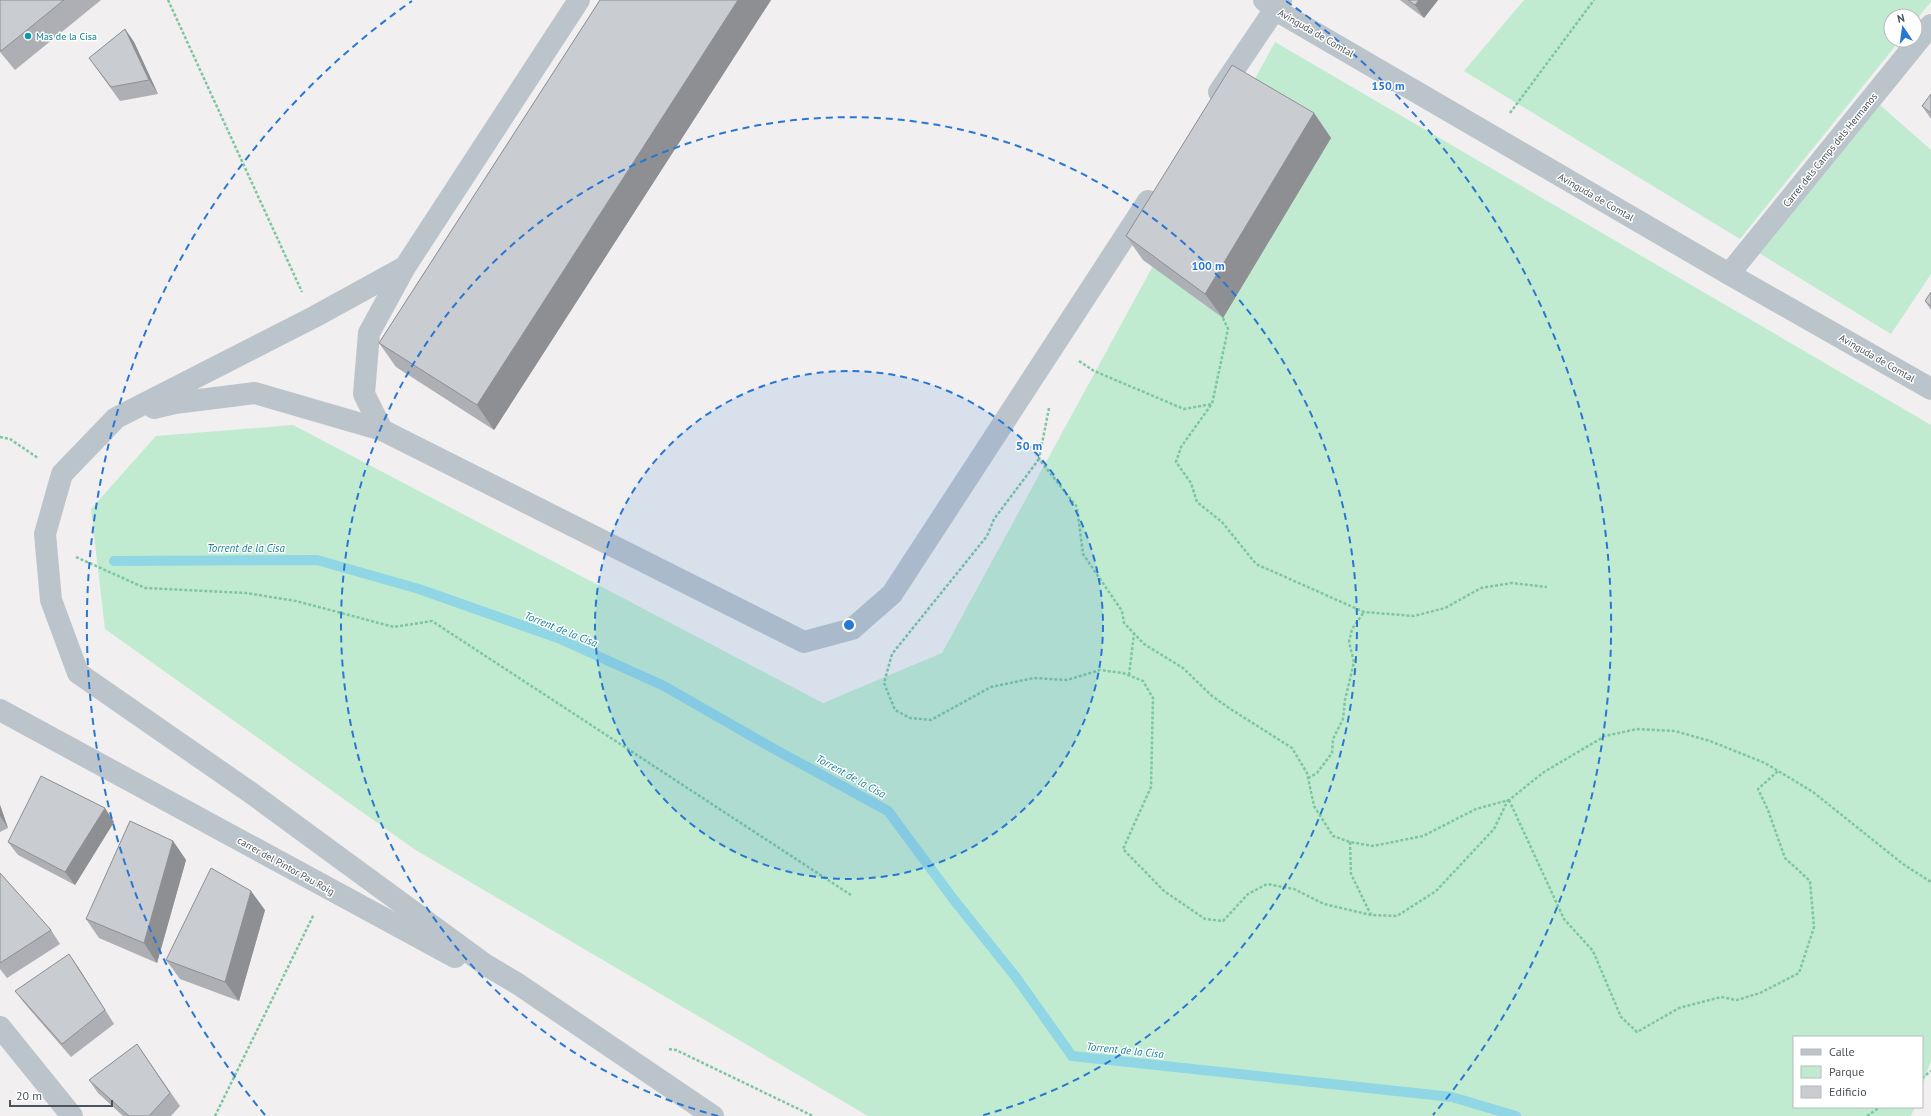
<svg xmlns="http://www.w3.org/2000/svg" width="1931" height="1116" font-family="'PT Sans',sans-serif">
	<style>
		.green { fill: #c1ebd0 }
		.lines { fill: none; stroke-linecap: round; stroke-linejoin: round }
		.stream { stroke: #91d6e5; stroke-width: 10 }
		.path { stroke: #7cc7a0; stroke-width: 2.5; stroke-dasharray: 3 2; stroke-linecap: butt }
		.minor { stroke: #bcc4cb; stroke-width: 22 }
		.wall { fill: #adafb4 }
		.shaded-wall { fill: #8d8f92 }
		.building { fill: #c9ccd1; stroke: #8d8f92 }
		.ring { fill: none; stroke: #2877d3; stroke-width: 2; stroke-dasharray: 7 5 }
		.culture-dot { fill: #0f9aa8; stroke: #fff; stroke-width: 1.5 }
		.labels { text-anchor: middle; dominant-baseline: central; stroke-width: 3; stroke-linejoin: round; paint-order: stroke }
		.street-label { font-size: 10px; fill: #48535b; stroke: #fff }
		.culture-label { font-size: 10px; fill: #0d838f; stroke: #fff; text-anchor: start }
		.water-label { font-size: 11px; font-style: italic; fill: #188098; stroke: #fff }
		.centre { fill: #2877d3; stroke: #fff; stroke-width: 2 }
		.ring-label { font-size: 12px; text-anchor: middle; font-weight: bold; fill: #2877d3; stroke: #fff; stroke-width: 3; stroke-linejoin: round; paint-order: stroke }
	</style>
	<rect width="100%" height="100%" fill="#f1efef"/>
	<g class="green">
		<path d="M1524,0h407v2l-16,19v-5h-24v24h9l-160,199 -276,-168z"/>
		<path d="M1275,42l656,383v636l-9,25v-49h-128v70h121l-4,9h-1043l-454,-267 -309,-220 -14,-120 65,-73 137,-11 530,278 119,-50z"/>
		<path d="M1880,105l51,45v124l-40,60 -132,-81z"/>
	</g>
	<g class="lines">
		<path class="stream" d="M114,561l203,-1 102,29 139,49 106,48 112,64 112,61 66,89 61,76 57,80 380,41 64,19"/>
		<g class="path">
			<path d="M168,0l134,292"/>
			<path d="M1510,113l84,-113"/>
			<path d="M1079,361l15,10 90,38 28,-5 16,-75 -6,-13"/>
			<path d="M1211,405l-30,42 -5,15 15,21 6,19 25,20 34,42 108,48 50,4 31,-8 36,-20 31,-5 35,4"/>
			<path d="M1049,408l-10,51 38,48 6,47 39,57 2,12 20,21 39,24 29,28 17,12 63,40 15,25 7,33 19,30 17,6 23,4 50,-10 53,-27 33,-9 35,-28 61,-36 32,-7 38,2 35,10 55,22 48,29 90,72 28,18"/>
			<path d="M0,437l10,2 28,19"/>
			<path d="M1039,459l-45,60 -7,17 -95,118 -8,29 11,27 15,8 21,2 60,-33 43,-9 33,2 33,-10 23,3 20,8 10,17 -2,89 -28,62 41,42 41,28 18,2 25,-27 19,-10 27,5 30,15 47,11 26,1 39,-25 58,-62 14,-29"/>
			<path d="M76,557l69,31 101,5 50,8 98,26 38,-6 419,274"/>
			<path d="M1129,675l5,-41"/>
			<path d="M1308,778l9,-5 15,-20 1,-14 10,-20 2,-19 9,-38 -5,-20 3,-13 12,-17"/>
			<path d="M1509,800l55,119 29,32 28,66 16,15 42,-24 42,-11 16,3 23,-7 39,-20 15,-46 -4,-46 -25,-23 -17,-48 -10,-21 20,-18"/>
			<path d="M1350,842l1,32 20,41"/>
			<path d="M669,1049l7,1 137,66"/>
			<path d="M1922,1078l9,-7"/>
			<path d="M215,1116l99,-202"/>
			<path d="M1867,1116l13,-9"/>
		</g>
		<g class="minor">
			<path d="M579,0l-174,267 -36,66 -5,61 18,36 422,212 48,-13 40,-35 256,-393"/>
			<path d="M1264,0l10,9 455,265 202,115"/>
			<path d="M1219,92l62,-92"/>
			<path d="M405,267l-91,50 -198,101 -54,56 -17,60 6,66 27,73 176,122 232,170 32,19 195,132"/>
			<path d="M1729,274l202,-249"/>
			<path d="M154,408l21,-5 80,-10 127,37"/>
			<path d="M0,710l455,247"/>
			<path d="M0,1027l72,89"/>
		</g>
	</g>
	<g class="wall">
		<path d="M0,0h101l-86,70 -15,-18z"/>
		<path d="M600,0h171l-277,430 -98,-63 -17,-24z"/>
		<path d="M1400,0h38l-14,18z"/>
		<path d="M125,29l9,13 24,52 -38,7 -31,-43z"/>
		<path d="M1931,94v25l-9,-13z"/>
		<path d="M1314,113l17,25 -108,180 -80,-58 -17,-24z"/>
		<path d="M1931,292v18l-6,-9z"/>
		<path d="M0,805l8,23 -8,4z"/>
		<path d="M114,822l-39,63 -57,-30 -10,-13z"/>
		<path d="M173,841l13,19 -29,103 -58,-25 -13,-19z"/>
		<path d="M0,873l51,57 9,14 -53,34 -7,-9z"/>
		<path d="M265,910l-26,91 -59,-22 -14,-19z"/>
		<path d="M78,967l36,57 -43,33 -46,-53 -10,-13z"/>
		<path d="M137,1044l43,62 -9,10h-48l-25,-23 -9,-13z"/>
	</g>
	<g class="shaded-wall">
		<path d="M738,0h33l-277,430 -17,-25z"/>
		<path d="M1419,0h19l-14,18 -9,-13z"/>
		<path d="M125,29l9,13 24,52 -9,-14z"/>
		<path d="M1314,113l17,25 -108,180 -18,-24z"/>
		<path d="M0,805l8,23 -8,-12z"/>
		<path d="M105,808l9,14 -39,63 -10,-13z"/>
		<path d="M173,841l13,19 -29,103 -13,-20z"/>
		<path d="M251,891l14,19 -26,91 -14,-19z"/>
		<path d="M69,954l9,13 36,57z"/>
	</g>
	<g class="building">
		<path d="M0,0h64l-63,51 -1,-2z"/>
		<path d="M600,0h138l-261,405 -98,-62z"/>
		<path d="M1408,0h11l-4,5z"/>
		<path d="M125,29l24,51 -38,7 -22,-29z"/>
		<path d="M1232,65l82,48 -109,181 -79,-58z"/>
		<path d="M1931,94v19l-9,-7z"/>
		<path d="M1931,292v14l-6,-5z"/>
		<path d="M41,776l64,32 -40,64 -57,-30z"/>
		<path d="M130,821l43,20 -29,102 -58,-24z"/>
		<path d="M211,868l40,23 -26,91 -59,-22z"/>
		<path d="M0,873l51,57 -51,33z"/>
		<path d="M69,954l36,56 -43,34 -47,-53z"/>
		<path d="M137,1044l33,49 -21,23h-20l-40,-36z"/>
	</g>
	<circle cx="849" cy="625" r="254" fill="#2877d3" fill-opacity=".12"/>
	<g class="ring">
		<circle cx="849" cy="625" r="254"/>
		<path d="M718 1116A508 508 0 1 1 980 1116"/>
		<path d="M265 1115A762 762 0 0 1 412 1M1286 1A762 762 0 0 1 1433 1115"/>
	</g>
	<circle class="culture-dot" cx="28" cy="36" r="4"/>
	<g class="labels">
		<g class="street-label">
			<text transform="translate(1316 33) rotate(30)">Avinguda de Comtal</text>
			<text transform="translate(1830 150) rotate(-51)">Carrer dels Camps dels Hermanos</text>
			<text transform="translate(1596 197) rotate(30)">Avinguda de Comtal</text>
			<text transform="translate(1877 358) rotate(30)">Avinguda de Comtal</text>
			<text transform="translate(286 866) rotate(29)">carrer del Pintor Pau Roig</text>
		</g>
		<g class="culture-label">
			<text x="36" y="36">Mas de la Cisa</text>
		</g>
		<g class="water-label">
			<text x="246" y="548">Torrent de la Cisa</text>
			<text transform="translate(561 629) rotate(22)">Torrent de la Cisa</text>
			<text transform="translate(851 776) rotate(29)">Torrent de la Cisa</text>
			<text transform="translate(1125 1050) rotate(6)">Torrent de la Cisa</text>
		</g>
	</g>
	<circle cx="849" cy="625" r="6" class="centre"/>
	<g class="ring-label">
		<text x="1388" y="90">150 m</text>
		<text x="1208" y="270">100 m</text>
		<text x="1029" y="450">50 m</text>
	</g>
	<rect x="1793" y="1036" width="130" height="72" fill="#ffffff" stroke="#b6babd"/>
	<rect x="1801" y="1049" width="20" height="6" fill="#bcc4cb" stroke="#b6babd"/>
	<text x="1829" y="1056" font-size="12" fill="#48535b">Calle</text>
	<rect x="1801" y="1066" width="20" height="12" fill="#c1ebd0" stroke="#b6babd"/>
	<text x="1829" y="1076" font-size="12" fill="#48535b">Parque</text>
	<rect x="1801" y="1086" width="20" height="12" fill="#c9ccd1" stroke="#b6babd"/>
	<text x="1829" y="1096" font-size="12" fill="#48535b">Edificio</text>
	<g transform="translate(1903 28) rotate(347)"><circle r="19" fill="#ffffff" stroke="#b6babd"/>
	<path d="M0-3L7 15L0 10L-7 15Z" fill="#2877d3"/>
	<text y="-6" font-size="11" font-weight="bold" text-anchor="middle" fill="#48535b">N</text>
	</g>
	<path d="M10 1100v6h102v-6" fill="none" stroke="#48535b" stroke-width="2"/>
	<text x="16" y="1100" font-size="12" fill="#48535b" stroke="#ffffff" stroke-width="3" paint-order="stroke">20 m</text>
</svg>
